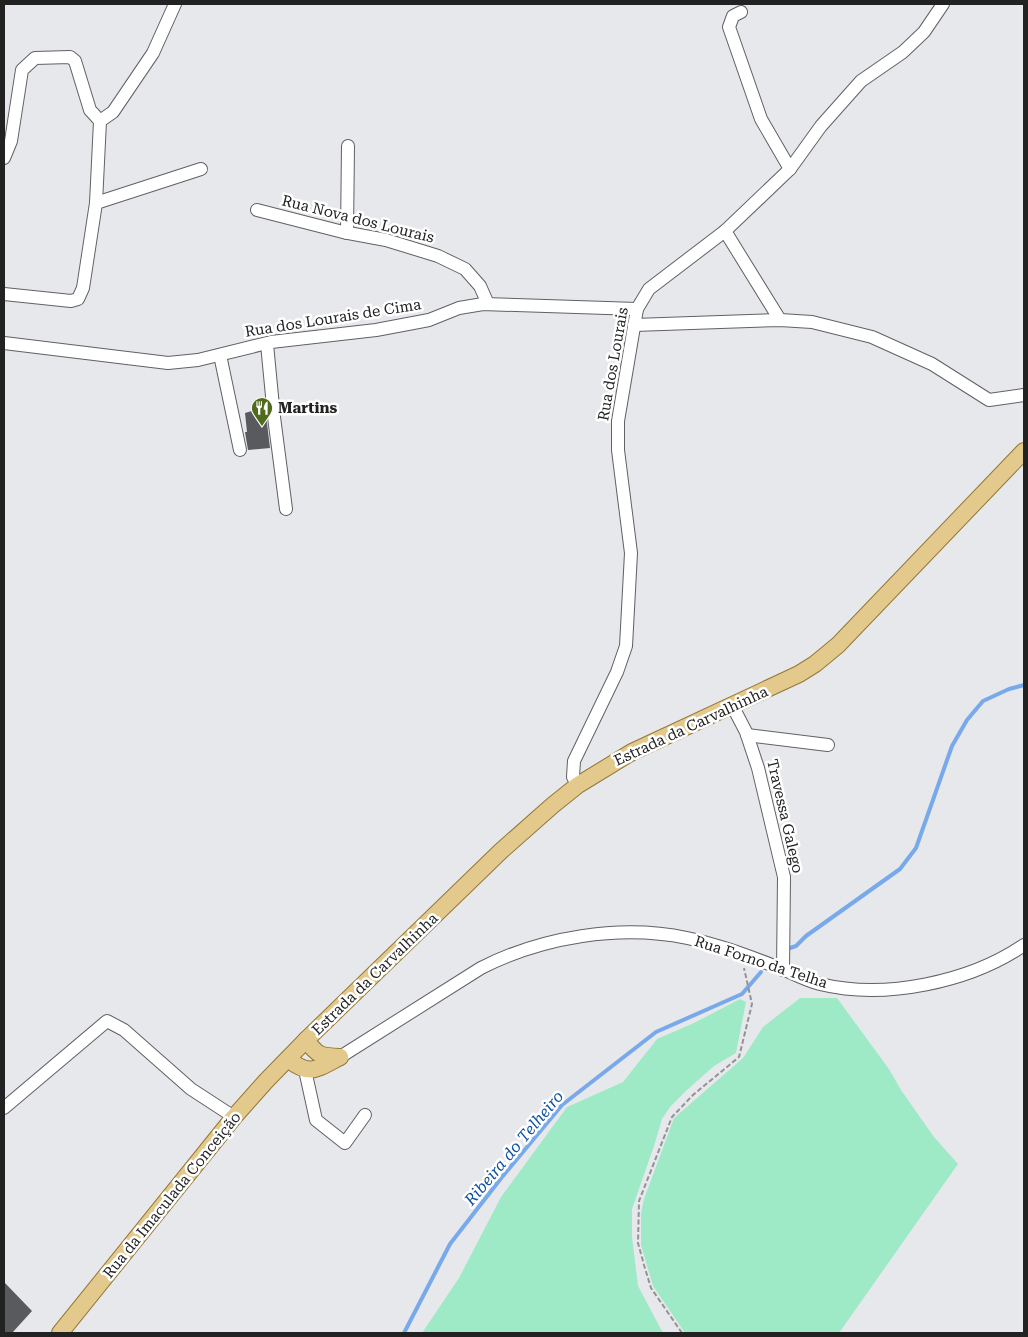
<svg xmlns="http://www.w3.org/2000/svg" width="1028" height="1337" font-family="'Roboto Serif',serif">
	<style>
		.green { fill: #9feac6 }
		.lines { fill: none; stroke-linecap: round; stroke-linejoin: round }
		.stream { stroke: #77a9eb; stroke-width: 4 }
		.building { fill: #595a5e }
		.minor-casing { stroke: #606165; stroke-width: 14 }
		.major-casing { stroke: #937735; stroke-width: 18 }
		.path { stroke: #939396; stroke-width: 2; stroke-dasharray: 5 2.5; stroke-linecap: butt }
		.minor { stroke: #fff; stroke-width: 12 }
		.major { stroke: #e3c98b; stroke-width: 16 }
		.labels { text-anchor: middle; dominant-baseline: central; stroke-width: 5; stroke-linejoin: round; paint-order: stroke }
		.street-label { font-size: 15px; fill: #222223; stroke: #fff }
		.poi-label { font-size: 15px; font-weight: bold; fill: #222223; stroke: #fff; text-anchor: start }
		.water-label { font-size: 16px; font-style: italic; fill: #0f53a0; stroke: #fff }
	</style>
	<rect width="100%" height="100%" fill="#e7e8ec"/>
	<g class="green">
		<path d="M800,998h37l52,71 12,21 33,47 24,27 -119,169h-154l-32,-47 -12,-41v-32l3,-14 30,-81 69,-60 20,-31z"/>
		<path d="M740,999l6,3 -10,51 -22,13 -27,24 -17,17 -8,12 -8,27 -22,63v28l6,49 25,47h-241l37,-55 42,-81 66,-90 56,-25 34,-43 37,-16z"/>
	</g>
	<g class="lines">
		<g class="stream">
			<path d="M790,948l6,-2 10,-10 94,-67 16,-21 36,-102 15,-26 16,-19 26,-12 15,-4"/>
			<path d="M404,1333l46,-89 52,-67 60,-72 94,-73 86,-38 19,-22"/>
		</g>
	</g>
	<g class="building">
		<path d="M265,407l5,41 -22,2 -3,-18h2l-2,-19z"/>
		<path d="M4,1282l28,29 -20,22h-8z"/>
	</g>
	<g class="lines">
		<g class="minor-casing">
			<g id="minor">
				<path d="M741,12l-8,4 -4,11 32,92 29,50"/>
				<path d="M100,121l13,-9 40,-59 22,-49"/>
				<path d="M4,158l7,-17 11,-71 13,-12 35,-1 5,4 15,49 10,11 -4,82 -13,85 -5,11 -7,2 -67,-7"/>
				<path d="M96,203l105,-34"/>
				<path d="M257,210l86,22 43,8 52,16 27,13 15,17 8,18"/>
				<path d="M725,231l55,89"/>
				<path d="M347,233l1,-87"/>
				<path d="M634,325l146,-5 32,2 60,15 60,27 57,36 35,-5"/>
				<path d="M4,343l164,20 30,-3 73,-18 105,-12 53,-10 30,-12 24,-4 154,5"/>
				<path d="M267,344l7,73 12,92"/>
				<path d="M220,355l20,95"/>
				<path d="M732,705l14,27 12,36 26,109 -1,93"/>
				<path d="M747,735l81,10"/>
				<path d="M578,785l-5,-8 1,-16 43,-89 9,-26 5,-93 -13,-103v-29l19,-112 12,-20 76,-58 65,-62 31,-43 40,-45 42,-29 21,-20 19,-28"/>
				<path d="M340,1057l141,-89c61,-31 139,-44 206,-30 34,7 66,20 98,32 11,5 23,11 35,14 65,16 150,-2 204,-39"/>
				<path d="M305,1070l11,50 29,23 20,-28"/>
				<path d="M4,1108l103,-87 17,9 67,59 43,28"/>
			</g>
		</g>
		<g class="major-casing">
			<g id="major">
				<path d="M306,1040c12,16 14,16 34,17"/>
				<path d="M288,1059c22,18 29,10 52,-2"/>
				<path d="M60,1333l174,-216 32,-36 40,-41 195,-189 52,-46 25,-20 54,-33 167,-78 16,-10 23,-19 186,-194"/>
			</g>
		</g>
		<path class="path" d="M682,1333l-31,-45 -7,-23 -6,-22 1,-42 33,-84 21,-22 46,-38 13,-53 -8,-36"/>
		<use href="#minor" class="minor"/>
		<use href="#major" class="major"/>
	</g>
	<defs>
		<g id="restaurant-pin" transform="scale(1.125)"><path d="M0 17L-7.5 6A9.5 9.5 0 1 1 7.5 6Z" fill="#516b1d" stroke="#fff"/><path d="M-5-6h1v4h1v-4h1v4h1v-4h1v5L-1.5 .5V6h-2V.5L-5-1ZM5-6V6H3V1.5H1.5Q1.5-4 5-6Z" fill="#fff"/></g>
	</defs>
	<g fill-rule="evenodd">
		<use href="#restaurant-pin" x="262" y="408"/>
	</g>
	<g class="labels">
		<g class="street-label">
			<text transform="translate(358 219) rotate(14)">Rua Nova dos Lourais</text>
			<text transform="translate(333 318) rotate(-9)">Rua dos Lourais de Cima</text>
			<text transform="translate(613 364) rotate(-80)">Rua dos Lourais</text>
			<text transform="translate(691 726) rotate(-25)">Estrada da Carvalhinha</text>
			<text transform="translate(785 816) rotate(77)">Travessa Galego</text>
			<text transform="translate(761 962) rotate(18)">Rua Forno da Telha</text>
			<text transform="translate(375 974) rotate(-44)">Estrada da Carvalhinha</text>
			<text transform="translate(172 1195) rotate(-51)">Rua da Imaculada Conceição</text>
		</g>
		<g class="poi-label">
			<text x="278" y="408">Martins</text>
		</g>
		<g class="water-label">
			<text transform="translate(514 1148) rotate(-50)">Ribeira do Telheiro</text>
		</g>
	</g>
	<rect width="1028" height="1337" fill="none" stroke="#222223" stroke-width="10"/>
</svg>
